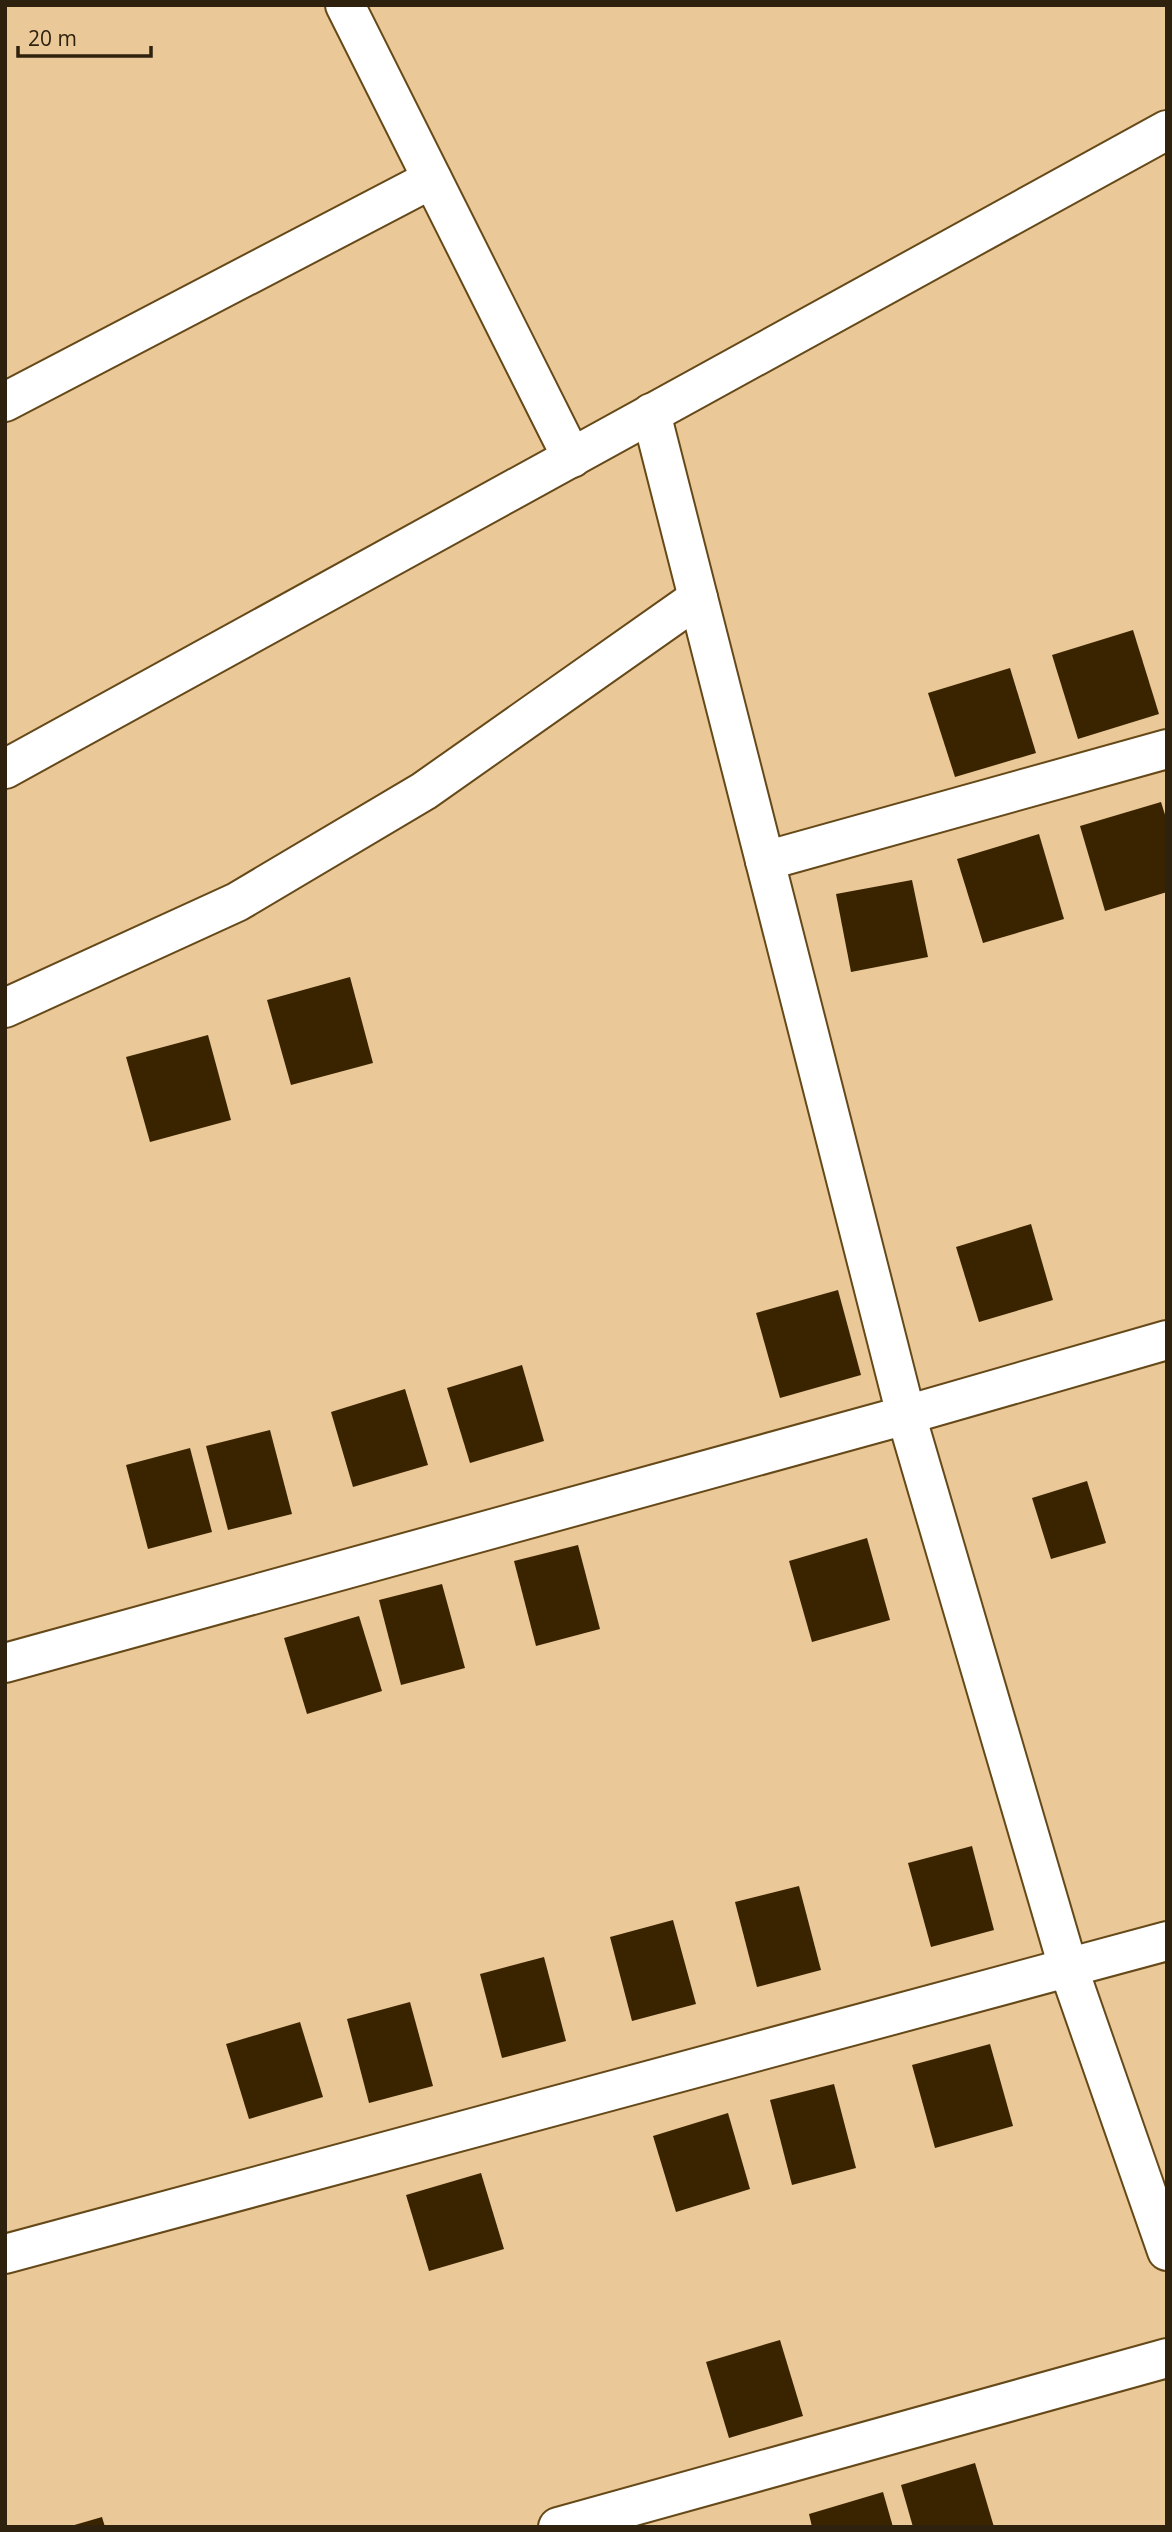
<svg xmlns="http://www.w3.org/2000/svg" width="1172" height="2532" font-family="'Open Sans',sans-serif">
	<style>
		.building { fill: #3a2400 }
		.lines { fill: none; stroke-linecap: round; stroke-linejoin: round }
		.minor-casing { stroke: #664919; stroke-width: 42 }
		.minor { stroke: #fff; stroke-width: 38 }
	</style>
	<rect width="100%" height="100%" fill="#eac898"/>
	<g class="building">
		<path d="M1133,630l26,84 -81,25 -26,-84z"/>
		<path d="M1010,668l26,85 -81,24 -27,-84z"/>
		<path d="M1161,802l6,19v71l-62,19 -25,-85z"/>
		<path d="M1039,834l25,85 -81,24 -26,-84z"/>
		<path d="M912,880l16,77 -77,15 -15,-78z"/>
		<path d="M350,977l23,86 -82,22 -24,-85z"/>
		<path d="M208,1035l23,85 -81,22 -24,-85z"/>
		<path d="M1031,1224l22,76 -74,22 -23,-75z"/>
		<path d="M838,1290l23,85 -81,23 -24,-85z"/>
		<path d="M522,1365l22,76 -74,22 -23,-75z"/>
		<path d="M405,1389l23,76 -75,22 -22,-75z"/>
		<path d="M270,1430l22,84 -64,16 -22,-84z"/>
		<path d="M190,1448l22,84 -64,17 -22,-84z"/>
		<path d="M1087,1481l19,62 -55,16 -19,-61z"/>
		<path d="M867,1538l23,82 -78,22 -23,-81z"/>
		<path d="M578,1545l22,84 -64,17 -22,-85z"/>
		<path d="M442,1584l23,84 -64,17 -22,-85z"/>
		<path d="M359,1616l23,75 -75,23 -23,-76z"/>
		<path d="M972,1846l22,84 -63,17 -23,-84z"/>
		<path d="M799,1886l22,84 -64,17 -22,-85z"/>
		<path d="M673,1920l23,84 -64,17 -22,-84z"/>
		<path d="M544,1957l22,84 -64,17 -22,-84z"/>
		<path d="M410,2002l23,84 -64,17 -22,-84z"/>
		<path d="M300,2022l23,75 -74,22 -23,-75z"/>
		<path d="M990,2044l23,82 -78,22 -23,-83z"/>
		<path d="M834,2084l22,84 -64,17 -22,-85z"/>
		<path d="M728,2113l22,76 -74,23 -23,-76z"/>
		<path d="M481,2173l23,76 -75,22 -23,-76z"/>
		<path d="M780,2340l23,76 -74,22 -23,-76z"/>
		<path d="M975,2463l19,64h-81l-12,-42z"/>
		<path d="M883,2492l10,35h-81l-3,-13z"/>
		<path d="M102,2517l3,10h-34v-1z"/>
	</g>
	<g class="lines">
		<g class="minor-casing">
			<g id="minor">
				<path d="M345,5l227,453"/>
				<path d="M5,402l427,-223"/>
				<path d="M651,413l255,1002 162,552 99,284"/>
				<path d="M5,769l1162,-639"/>
				<path d="M765,861l402,-112"/>
				<path d="M5,1008l232,-106 187,-111 274,-193"/>
				<path d="M5,1663l901,-248 261,-75"/>
				<path d="M5,2254l1162,-313"/>
				<path d="M558,2527l609,-169"/>
			</g>
		</g>
		<use href="#minor" class="minor"/>
	</g>
	<rect width="1172" height="2532" fill="none" stroke="#2e210e" stroke-width="14"/>
	<path d="M18 46v10h133v-10" fill="none" stroke="#2e210e" stroke-width="3.5"/>
	<text x="28" y="46" font-size="21" fill="#2e210e" stroke="#eac898" stroke-width="5" paint-order="stroke">20 m</text>
</svg>
